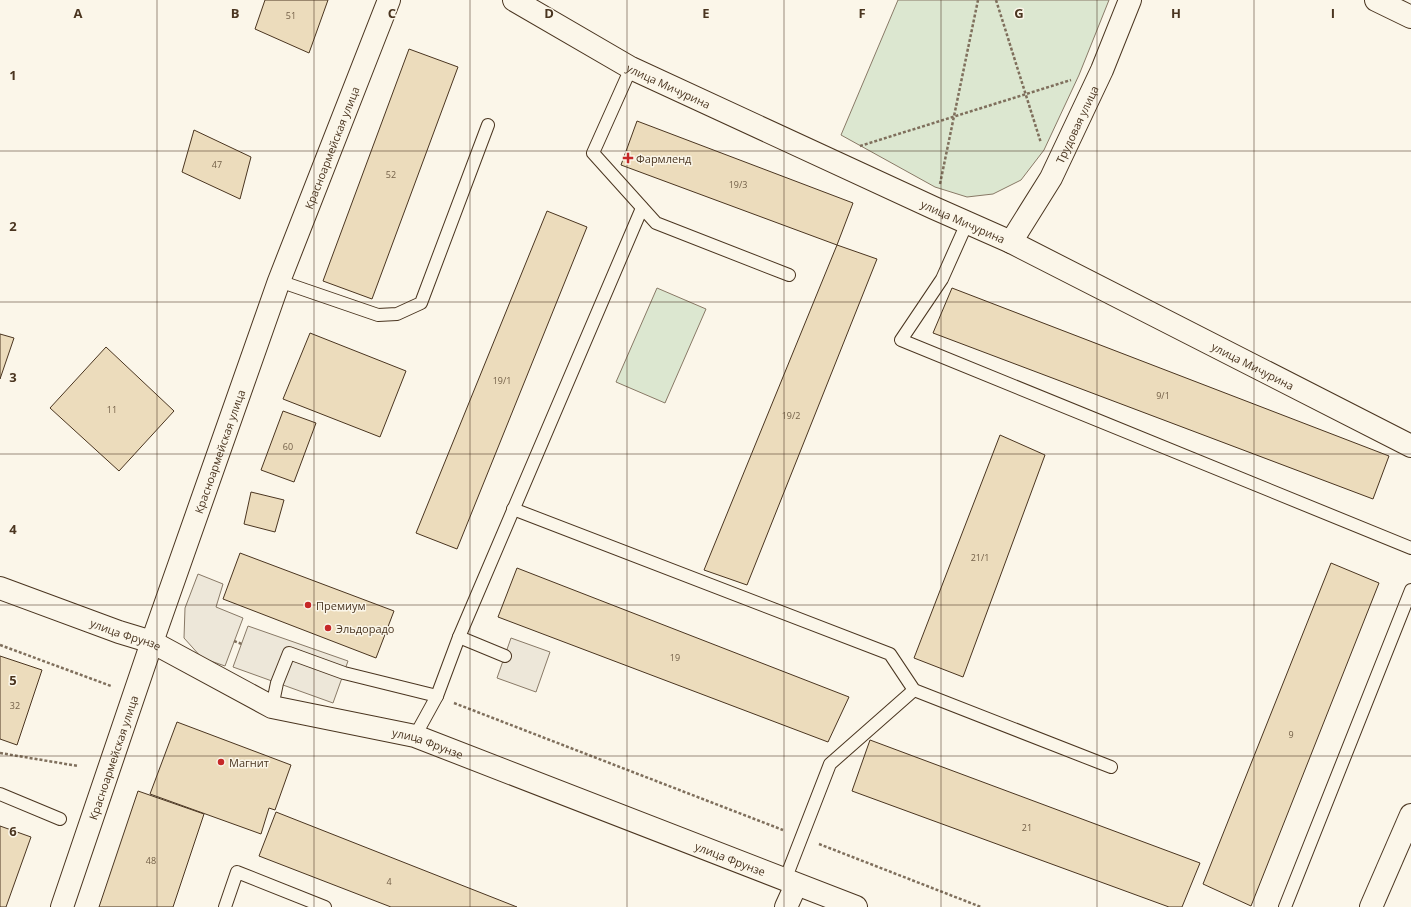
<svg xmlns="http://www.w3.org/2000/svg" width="1411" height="907" font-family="'Open Sans',sans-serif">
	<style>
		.green { fill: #dce7d0; stroke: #887966 }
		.parking { fill: #ede7d9; stroke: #887966 }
		.building { fill: #ecdcbc; stroke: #4a3520 }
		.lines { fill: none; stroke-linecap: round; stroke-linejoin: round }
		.service-casing { stroke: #4a3520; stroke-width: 14 }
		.minor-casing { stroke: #4a3520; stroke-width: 24 }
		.tertiary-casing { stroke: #4a3520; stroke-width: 24 }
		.path { stroke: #7f6f5c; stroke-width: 2.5; stroke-dasharray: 3 2; stroke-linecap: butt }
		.service { stroke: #fbf6e9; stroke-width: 12 }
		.minor { stroke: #fbf6e9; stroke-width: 22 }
		.tertiary { stroke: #fbf6e9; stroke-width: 22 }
		.grid { fill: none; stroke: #4a3520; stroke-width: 1; stroke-opacity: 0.55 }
		.poi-dot { fill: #c62828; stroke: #fbf6e9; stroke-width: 1.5 }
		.labels { text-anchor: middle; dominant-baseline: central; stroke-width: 3; stroke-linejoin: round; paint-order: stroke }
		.number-label { font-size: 9px; fill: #725f47 }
		.street-label { font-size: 11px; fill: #4a3520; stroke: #fbf6e9 }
		.poi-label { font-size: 11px; fill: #4a3520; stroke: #fbf6e9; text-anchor: start }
		.grid-label { font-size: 13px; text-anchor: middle; font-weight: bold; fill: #4a3520; stroke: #fbf6e9; stroke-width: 3; stroke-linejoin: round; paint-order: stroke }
	</style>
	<rect width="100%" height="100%" fill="#fbf6e9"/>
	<g class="green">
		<path d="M898,0h211l-30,75 -35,75 -23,30 -28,14 -26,3 -32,-10 -94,-52z"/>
		<path d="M657,288l49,21 -41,94 -49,-21z"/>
	</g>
	<g class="parking">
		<path d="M198,574l25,10 -7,23 27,11 -18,48 -23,-8 -18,-20 1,-30z"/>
		<path d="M248,626l100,35 -15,42 -100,-36z"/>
		<path d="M511,638l39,14 -14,40 -39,-14z"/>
	</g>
	<g class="building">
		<path d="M265,0h63l-19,53 -54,-24z"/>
		<path d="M409,49l49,18 -86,232 -49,-18z"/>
		<path d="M637,121l216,82 -16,42 -216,-80z"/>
		<path d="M194,130l57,27 -11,42 -58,-27z"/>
		<path d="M547,211l40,16 -130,322 -41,-16z"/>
		<path d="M837,245l40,14 -130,326 -43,-15z"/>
		<path d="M952,288l437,168 -16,43 -440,-166z"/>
		<path d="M310,333l96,38 -26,66 -97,-38z"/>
		<path d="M0,334l14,4 -14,41z"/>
		<path d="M106,347l68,64 -55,60 -69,-63z"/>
		<path d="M283,411l33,12 -22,59 -33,-12z"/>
		<path d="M1000,435l45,20 -82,222 -49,-19z"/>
		<path d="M251,492l33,8 -9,32 -31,-8z"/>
		<path d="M240,553l154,58 -18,47 -153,-59z"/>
		<path d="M1331,563l48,20 -128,323 -48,-22z"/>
		<path d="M517,568l332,129 -21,45 -330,-125z"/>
		<path d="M0,656l42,14 -25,75 -17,-6z"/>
		<path d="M177,722l114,43 -16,45 -6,-2 -8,26 -111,-40z"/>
		<path d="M870,740l330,123 -18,44h-13l-317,-116z"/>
		<path d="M138,791l66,23 -31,93h-74z"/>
		<path d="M276,812l241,95h-126l-132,-51z"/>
		<path d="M0,826l31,11 -25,70h-6z"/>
	</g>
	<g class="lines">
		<g class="service-casing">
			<g id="service">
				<path d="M631,68l-38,85 63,70 133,52"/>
				<path d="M967,223l-25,56 -41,61 510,208"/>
				<path d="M279,281l99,34 19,-1 24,-11 67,-178"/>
				<path d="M513,509l377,145 24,36 197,77"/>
				<path d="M459,637l46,19"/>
				<path d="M272,707l5,-24 12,-30 55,20 93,23"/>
				<path d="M415,736l22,-40 22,-59 183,-429"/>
				<path d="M0,794l60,25"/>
				<path d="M785,880l45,-116 84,-74"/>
				<path d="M225,907l12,-35 88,35"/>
				<path d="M1285,907l126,-317"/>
			</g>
		</g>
		<g class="minor-casing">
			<g id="minor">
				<path id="s1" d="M514,0l117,68 303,140 77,34 400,204"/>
				<path d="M1376,0l35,17"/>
				<path id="s2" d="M1011,242l40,-64 51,-108 28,-70"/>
				<path id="s3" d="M62,907l90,-265 127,-361 110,-281"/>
				<path d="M786,907l10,-22"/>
			</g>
		</g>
		<g class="tertiary-casing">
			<g id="tertiary">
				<path id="s4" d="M0,588l119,44 33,10 120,65 143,29 441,171"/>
				<path d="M1371,907l40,-92"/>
			</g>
		</g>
		<g class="path">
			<path d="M996,0l45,143"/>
			<path d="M860,146l211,-66"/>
			<path d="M940,184l38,-184"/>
			<path d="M234,641l8,3"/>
			<path d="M0,645l111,41"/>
			<path d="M454,703l329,127"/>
			<path d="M0,753l78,13"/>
			<path d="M819,844l162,63"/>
		</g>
		<use href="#service" class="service"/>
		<use href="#minor" class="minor"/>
		<use href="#tertiary" class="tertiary"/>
	</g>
	<path class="grid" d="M157,0v907M314,0v907M470,0v907M627,0v907M784,0v907M941,0v907M1097,0v907M1254,0v907M0,151h1411M0,302h1411M0,454h1411M0,605h1411M0,756h1411"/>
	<g class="poi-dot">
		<path d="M626 152h4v4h4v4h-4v4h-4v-4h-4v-4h4z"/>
		<circle cx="308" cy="605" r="4"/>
		<circle cx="328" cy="628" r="4"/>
		<circle cx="221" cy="762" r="4"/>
	</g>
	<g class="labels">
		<g class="number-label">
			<text x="291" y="15">51</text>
			<text x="217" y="164">47</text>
			<text x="391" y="174">52</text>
			<text x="738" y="184">19/3</text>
			<text x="502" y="380">19/1</text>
			<text x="1163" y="395">9/1</text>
			<text x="112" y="409">11</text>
			<text x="791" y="415">19/2</text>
			<text x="288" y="446">60</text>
			<text x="980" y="557">21/1</text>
			<text x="675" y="657">19</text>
			<text x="15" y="705">32</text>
			<text x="1291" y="734">9</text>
			<text x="1027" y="827">21</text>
			<text x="151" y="860">48</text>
			<text x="389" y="881">4</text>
		</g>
		<g class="street-label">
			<text stroke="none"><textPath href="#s1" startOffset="177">улица Мичурина</textPath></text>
			<text stroke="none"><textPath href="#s2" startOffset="135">Трудовая улица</textPath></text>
			<text stroke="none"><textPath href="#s3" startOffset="806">Красноармейская улица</textPath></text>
			<text stroke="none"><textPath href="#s1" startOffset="501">улица Мичурина</textPath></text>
			<text stroke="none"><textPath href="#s1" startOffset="825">улица Мичурина</textPath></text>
			<text stroke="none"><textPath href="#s3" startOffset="482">Красноармейская улица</textPath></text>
			<text stroke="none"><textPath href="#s4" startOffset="134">улица Фрунзе</textPath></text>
			<text stroke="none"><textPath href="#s4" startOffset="458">улица Фрунзе</textPath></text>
			<text stroke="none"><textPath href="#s3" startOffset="158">Красноармейская улица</textPath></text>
			<text stroke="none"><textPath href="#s4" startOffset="782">улица Фрунзе</textPath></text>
		</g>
		<g class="poi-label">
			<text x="636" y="158">Фармленд</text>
			<text x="316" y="605">Премиум</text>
			<text x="336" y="628">Эльдорадо</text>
			<text x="229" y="762">Магнит</text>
		</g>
	</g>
	<g class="grid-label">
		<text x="78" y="18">A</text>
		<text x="235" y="18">B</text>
		<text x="392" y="18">C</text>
		<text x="549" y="18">D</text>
		<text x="706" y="18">E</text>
		<text x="862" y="18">F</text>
		<text x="1019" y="18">G</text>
		<text x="1176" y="18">H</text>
		<text x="1333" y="18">I</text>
		<text x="13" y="80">1</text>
		<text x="13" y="231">2</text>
		<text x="13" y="382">3</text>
		<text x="13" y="534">4</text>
		<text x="13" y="685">5</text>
		<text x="13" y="836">6</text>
	</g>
</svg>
